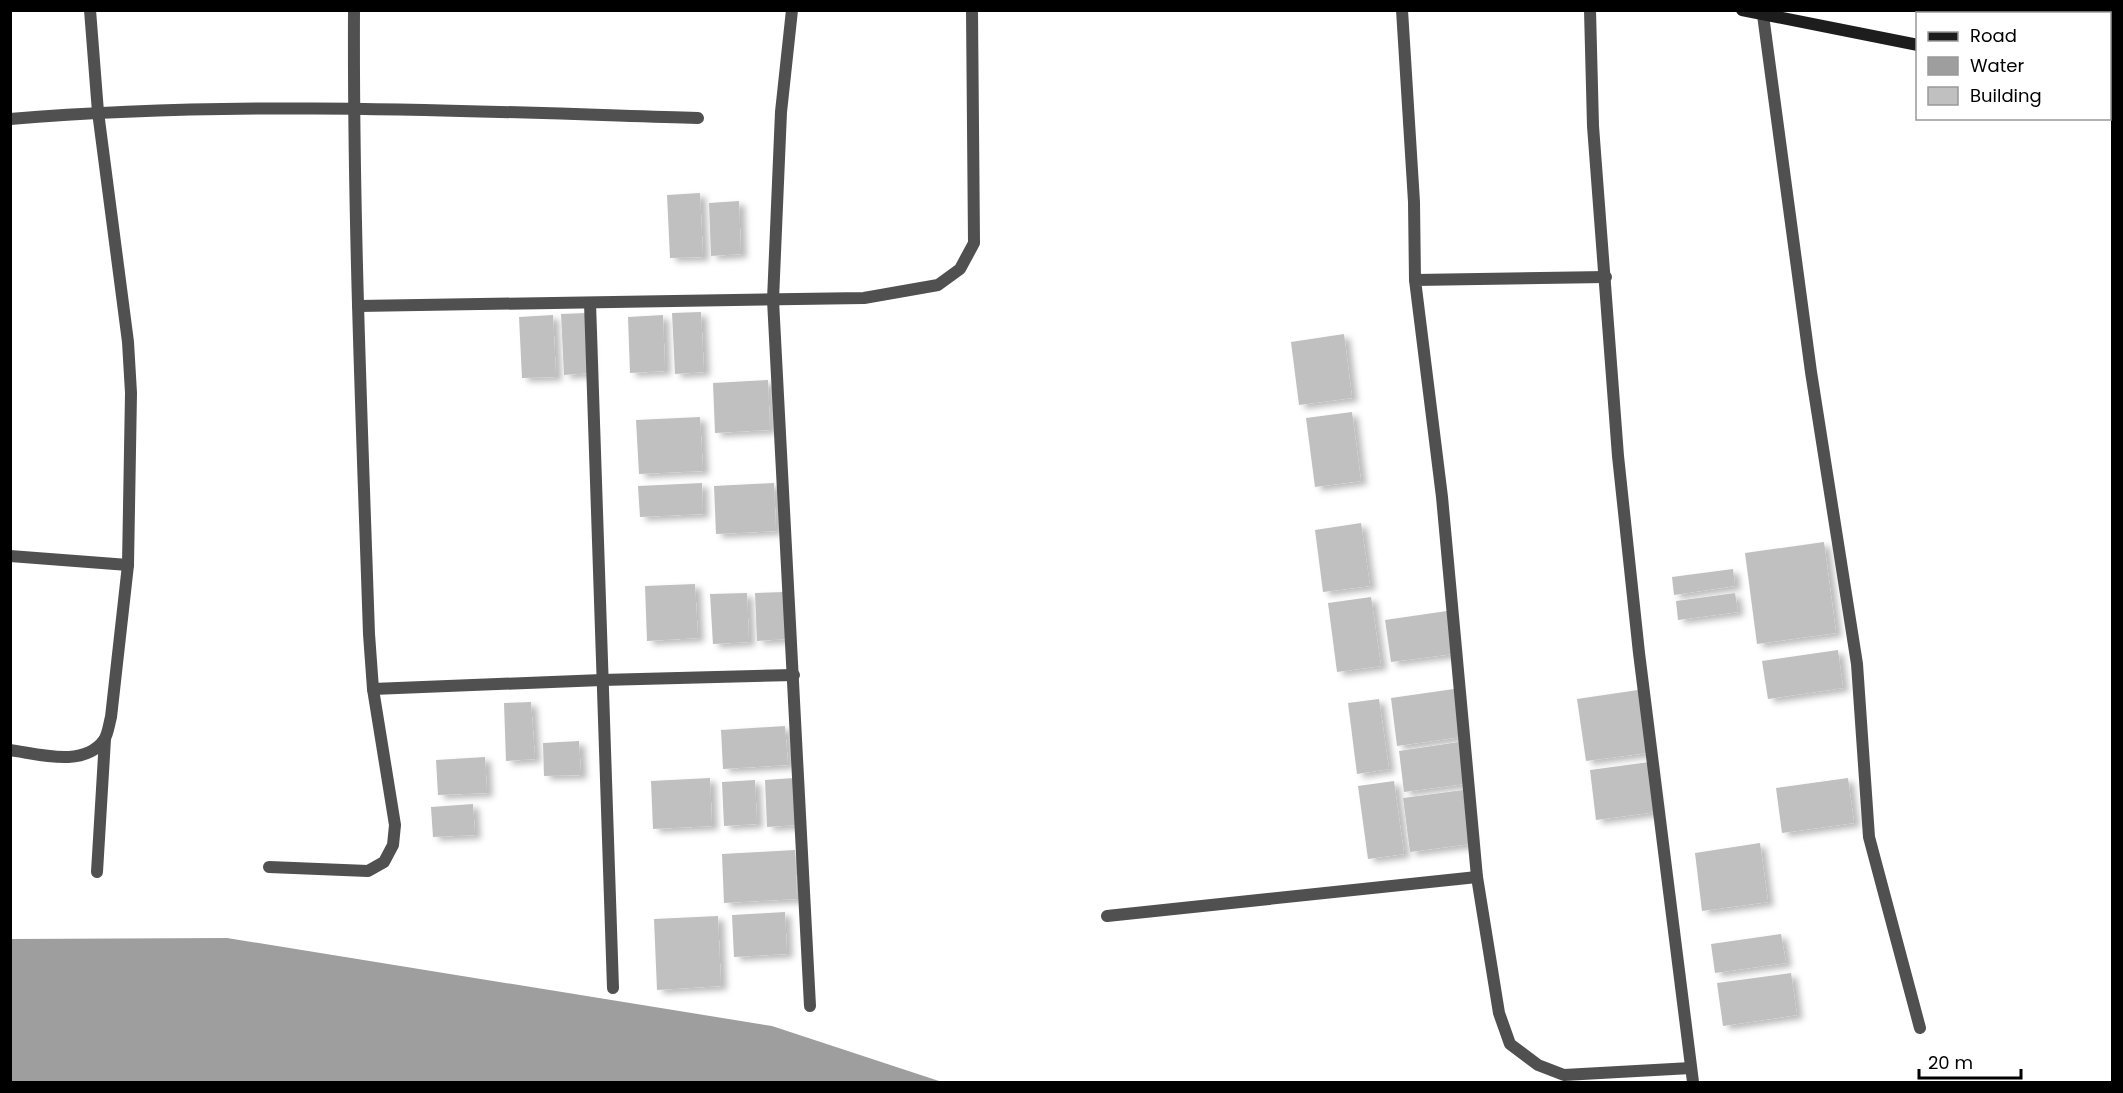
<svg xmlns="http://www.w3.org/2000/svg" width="2123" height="1093" font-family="Poppins,sans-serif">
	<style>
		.water { fill: #9e9e9e }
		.building { fill: #c0c0c0; filter: url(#shadow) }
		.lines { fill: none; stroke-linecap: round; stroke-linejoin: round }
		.lane { stroke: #505050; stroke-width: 12 }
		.street { stroke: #505050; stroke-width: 12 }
		.secondary { stroke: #1d1d1d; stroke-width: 12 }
	</style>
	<defs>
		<filter id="shadow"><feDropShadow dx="6" dy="4" stdDeviation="3" flood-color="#0004"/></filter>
	</defs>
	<rect width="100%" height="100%" fill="#fff"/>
	<path class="water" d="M227,938l545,88 170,56h-931v-143z"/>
	<g class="building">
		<path d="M700,193l3,64 -33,1 -3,-63z"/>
		<path d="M739,201l2,53 -30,2 -2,-53z"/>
		<path d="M701,312l3,60 -29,2 -3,-61z"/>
		<path d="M586,313l3,60 -25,2 -3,-61z"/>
		<path d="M553,315l3,62 -34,1 -3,-61z"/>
		<path d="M663,315l2,56 -35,2 -2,-56z"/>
		<path d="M1344,334l8,64 -53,7 -8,-63z"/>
		<path d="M768,380l2,50 -55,3 -2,-50z"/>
		<path d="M1352,412l9,69 -46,6 -9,-69z"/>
		<path d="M700,417l3,54 -64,3 -3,-54z"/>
		<path d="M702,483l1,31 -63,3 -2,-31z"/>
		<path d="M774,483l2,48 -60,3 -2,-48z"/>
		<path d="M1361,523l9,63 -47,6 -8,-62z"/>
		<path d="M1824,542l12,91 -79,11 -12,-91z"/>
		<path d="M1733,569l2,17 -61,9 -2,-18z"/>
		<path d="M695,584l3,54 -51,3 -2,-55z"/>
		<path d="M784,592l3,47 -30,2 -2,-48z"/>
		<path d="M747,593l2,49 -36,2 -3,-50z"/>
		<path d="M1735,593l3,19 -60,8 -2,-19z"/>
		<path d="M1371,597l10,69 -44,6 -9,-69z"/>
		<path d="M1447,611l6,43 -62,8 -6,-42z"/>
		<path d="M1838,650l5,38 -75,11 -6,-38z"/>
		<path d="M1454,689l7,48 -64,9 -6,-48z"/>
		<path d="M1638,690l9,63 -61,8 -9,-62z"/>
		<path d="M1379,699l10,70 -32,5 -9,-71z"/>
		<path d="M531,702l4,57 -29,2 -2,-58z"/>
		<path d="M785,726l3,39 -65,4 -2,-39z"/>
		<path d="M579,741l2,34 -37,1 -1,-33z"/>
		<path d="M1459,742l5,42 -60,8 -5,-41z"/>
		<path d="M485,757l2,36 -49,2 -2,-35z"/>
		<path d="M1649,762l7,50 -60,8 -6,-50z"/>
		<path d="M710,778l2,48 -59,3 -2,-48z"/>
		<path d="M794,778l2,47 -29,2 -2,-47z"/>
		<path d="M1848,778l6,45 -72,10 -6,-45z"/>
		<path d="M755,780l2,44 -33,2 -2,-44z"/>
		<path d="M1394,781l10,73 -36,5 -10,-73z"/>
		<path d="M1463,790l7,54 -60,8 -7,-54z"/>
		<path d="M473,804l2,31 -42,2 -2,-30z"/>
		<path d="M1760,843l8,59 -66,9 -7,-58z"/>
		<path d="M795,850l2,49 -73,4 -2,-49z"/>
		<path d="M785,912l2,42 -53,3 -2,-42z"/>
		<path d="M718,916l3,70 -64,4 -3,-71z"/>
		<path d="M1781,934l5,29 -71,10 -4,-29z"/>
		<path d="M1791,973l6,42 -74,11 -6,-43z"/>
	</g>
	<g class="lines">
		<path class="lane" d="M1107,916l370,-39"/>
		<g class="street">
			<path d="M792,10l-11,102 -8,188 37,706"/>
			<path d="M1402,10l12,192 1,78"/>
			<path d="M1590,10l3,116 25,330 21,197 54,429"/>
			<path d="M2055,10v4"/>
			<path d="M1763,15l48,357 46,292 12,173 51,191"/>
			<path d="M10,119c229,-19 459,-8 688,-1"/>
			<path d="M1606,277l-191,3 27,217 35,380 22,136 11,31 28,21 26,10 127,-7"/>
			<path d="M590,303l23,685"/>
			<path d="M358,306l506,-8 74,-13 22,-16 14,-26 -2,-233"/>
			<path d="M10,556l118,9"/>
			<path d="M373,689l229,-9 192,-5"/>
			<path d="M10,750c29,4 74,18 94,-10 4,-6 5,-16 7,-23l17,-152 3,-172 -3,-51 -30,-230 -8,-102"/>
			<path d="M269,867l99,4 16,-9 9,-17 2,-20 -22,-136 -4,-55c-7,-208 -16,-416 -15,-624"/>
			<path d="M97,872l8,-133"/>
		</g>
		<g class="secondary">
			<path d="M1742,10l176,35"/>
			<path d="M2110,82h2"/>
		</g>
	</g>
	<rect width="2123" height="1093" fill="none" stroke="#000000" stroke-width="24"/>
	<rect x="1916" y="12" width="195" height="108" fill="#ffffff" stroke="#999999" stroke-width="1.5"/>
	<rect x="1928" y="32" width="30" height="9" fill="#1d1d1d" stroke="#999999" stroke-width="1.5"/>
	<text x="1970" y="42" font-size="18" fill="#000000">Road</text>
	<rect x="1928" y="57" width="30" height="18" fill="#9e9e9e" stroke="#999999" stroke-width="1.5"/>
	<text x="1970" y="72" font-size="18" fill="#000000">Water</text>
	<rect x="1928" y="87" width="30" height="18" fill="#c0c0c0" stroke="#999999" stroke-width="1.5"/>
	<text x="1970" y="102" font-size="18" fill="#000000">Building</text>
	<path d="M1919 1069v9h102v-9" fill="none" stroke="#000000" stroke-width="3"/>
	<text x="1928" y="1069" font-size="18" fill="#000000" stroke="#ffffff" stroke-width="4.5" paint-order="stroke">20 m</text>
</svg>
